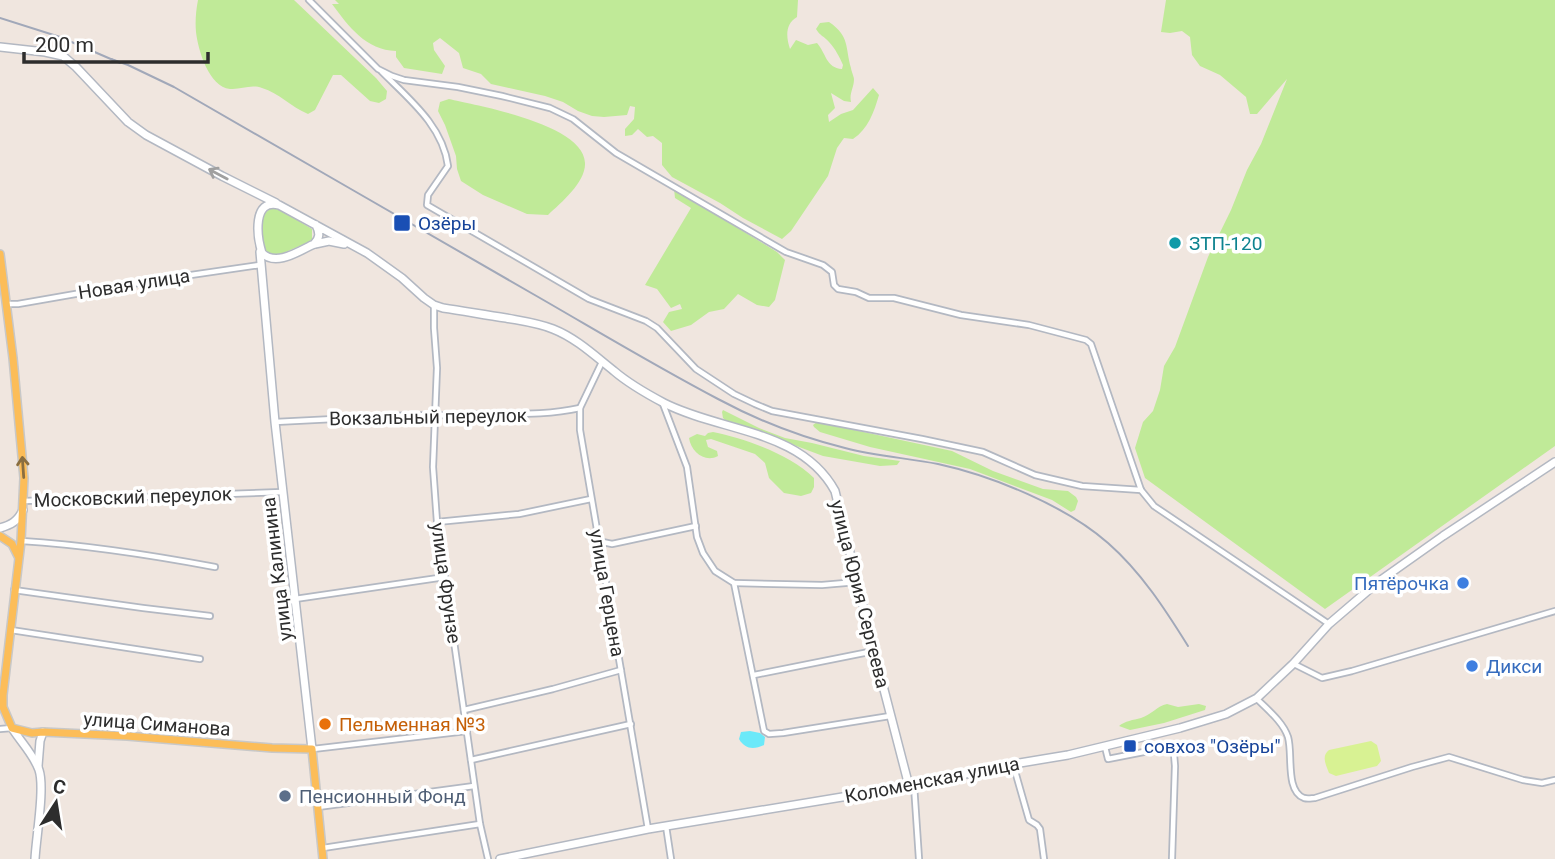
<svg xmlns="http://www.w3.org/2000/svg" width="1555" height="859" font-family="Roboto,sans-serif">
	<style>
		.green { fill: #c0ea98 }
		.pitch { fill: #d8f293 }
		.water { fill: #6be9f9 }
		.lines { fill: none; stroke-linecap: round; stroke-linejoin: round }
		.street-casing { stroke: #b3b8c2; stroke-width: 8 }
		.secondary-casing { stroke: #b3b8c2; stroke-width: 10 }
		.primary-casing { stroke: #c8c8c8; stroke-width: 10 }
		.street { stroke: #fff; stroke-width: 4.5 }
		.secondary { stroke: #fff; stroke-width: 7 }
		.primary { stroke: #fcbd58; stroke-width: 7 }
		.rail { stroke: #a1a8b9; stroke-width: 2 }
		.oneway { stroke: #a0a0a0 }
		.oneway2 { stroke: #8a6e40 }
		.transit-dot { fill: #1a4fb4; stroke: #fff; stroke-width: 2.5 }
		.culture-dot { fill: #0f9aa8; stroke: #fff; stroke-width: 2.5 }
		.shop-dot { fill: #3f7fe0; stroke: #fff; stroke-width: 2.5 }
		.food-dot { fill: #e8710a; stroke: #fff; stroke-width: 2.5 }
		.service-dot { fill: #5c6f8a; stroke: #fff; stroke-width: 2.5 }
		.labels { text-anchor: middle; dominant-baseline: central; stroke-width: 7; stroke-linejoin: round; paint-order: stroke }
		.transit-label { font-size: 19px; fill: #164399; stroke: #fff; text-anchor: start }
		.culture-label { font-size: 19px; fill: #0d838f; stroke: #fff; text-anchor: start }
		.street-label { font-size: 19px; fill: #2d2d2d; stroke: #fff }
		.shop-label { font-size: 19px; fill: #366cbe; stroke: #fff; text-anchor: end }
		.food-label { font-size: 19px; fill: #c56008; stroke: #fff; text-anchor: start }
		.service-label { font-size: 19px; fill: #4e5e75; stroke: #fff; text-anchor: start }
	</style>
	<rect width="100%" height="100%" fill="#f0e6df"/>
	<g class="green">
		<path d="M198,0h96l82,78 11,13 -1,8 -7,4 -9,-2 -29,-26h-8l-18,35 -7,4c-17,-7 -29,-21 -46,-26 -12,-4 -21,2 -32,1 -21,-2 -32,-39 -34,-57 -1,-10 0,-22 2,-32z"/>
		<path d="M335,0h463l-1,17c-12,7 -11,20 -7,32l6,-9 12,5 9,-2c9,10 9,25 25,26l1,-4c-3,-7 -8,-17 -14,-23 -5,-6 -9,-6 -13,-13l4,-6 9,-1c21,14 16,25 22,46 0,2 3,9 3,11 0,9 -5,14 -3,23l-7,-1 -13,-8 4,15 -7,7 1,7 12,-8 12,-4 20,-22 6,7c-5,17 -11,34 -26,44l-9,-1 -7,10 -9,28 -37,55 -9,8 -39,-21 -23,-15 -48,-26 -10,-12v-22l-9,-7 -6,1 -9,-8 -6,6 -7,1v-7l9,-10 1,-12 -5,-1 -3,9 -23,2 -12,-1 -14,-5 -15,-9 -18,-6 -54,-12 -10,-10 -18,-6 -4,-15 -19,-15 -7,5 1,7 11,16 -3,8 -38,-6 -8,-11v-6c-30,-1 -47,-24 -64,-47h7z"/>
		<path d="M1166,0h389v446l-230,163 -180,-131 -10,-30 8,-26 10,-11 7,-21 4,-24 11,-19 33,-90 23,-47 16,-40 14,-26 26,-65 -30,35h-7l-4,-17 -26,-22 -20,-9 -8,-11 -2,-18 -8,-6 -12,2 -9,-1z"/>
		<path d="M449,99c30,7 135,25 136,64 1,19 -24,40 -37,52l-21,-1 -44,-19 -22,-14 -4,-12 -1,-13 -11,-31 -7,-14 2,-9z"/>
		<path d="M674,189l103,63 8,8 -10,40 -6,7 -12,-2 -19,-11 -14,15 -15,3 -18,13 -20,6 -8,-9 6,-10 13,-3 -2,-5 -9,4 -14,-19 -12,-4 46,-77 -16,-10z"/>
		<path d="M272,208h5l35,21v10l-3,3 -35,15 -9,-5c-5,-14 -8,-38 7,-44z"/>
		<path d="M723,410l36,18 26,10 27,5 52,13 36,5 -3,4 -17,1 -57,-10 -74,-28 -23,-7 -3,-3 -1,-6z"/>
		<path d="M817,422l135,29 41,20 50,18 25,2 8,6 2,4 -3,9 -4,2 -19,-12 -82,-31 -100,-22 -50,-15 -6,-5 -1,-2z"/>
		<path d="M713,432c33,7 77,22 101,46v9l-3,6 -10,3 -17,-3 -15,-15 -4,-15 -10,-9 -44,-15 -5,1 2,7 9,4 1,5c-13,7 -27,-4 -29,-18l8,-4 8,2 3,-3z"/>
		<path d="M1167,704l11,3 21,-3 7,2 -1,4 -41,13 -34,7 -11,-4c6,-5 14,-6 22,-8 10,-3 16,-12 26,-14z"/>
	</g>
	<path class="pitch" d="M1371,741l6,4 4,16 -4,5 -41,10 -7,-3c-3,-8 -8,-17 0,-23z"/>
	<path class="water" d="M750,731l10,2 5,4 -1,8c-11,5 -19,4 -25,-6l2,-7z"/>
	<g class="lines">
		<g class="street-casing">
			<g id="street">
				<path d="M309,0l69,69 14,7 12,4 54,7 44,9 48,12 23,11 43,34 170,99 37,13 9,7 2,13 4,4 18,3 13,6h25l67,17 68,10 57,15 5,4 50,146 13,16 175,118"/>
				<path d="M382,72c27,27 61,54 66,94l-20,29 -1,10 162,94 57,22 11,7 39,41 38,25 21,10 17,7 150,28 61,13 52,23 30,7 17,4 59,4"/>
				<path d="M7,304h11l149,-26 17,-2 76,-11"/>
				<path d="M434,306v22l3,40 -4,99 4,55 43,302 8,35"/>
				<path d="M602,362l-22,46v22l68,399"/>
				<path d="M663,404l24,63 10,70 6,16 12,18 19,12 30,148 5,3 14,-1 107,-17"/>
				<path d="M275,422l138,-7c29,1 58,-1 87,-1 27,0 53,0 80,-6"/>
				<path d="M24,501l258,-9"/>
				<path d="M437,522l82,-8 72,-15"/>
				<path d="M22,541c65,4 129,14 193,26"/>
				<path d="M598,541l14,3 84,-18"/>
				<path d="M734,583l88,2 35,-3"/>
				<path d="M14,590l129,18 67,8"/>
				<path d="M295,599l150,-22"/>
				<path d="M11,630l189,29"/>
				<path d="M1294,664l28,14 30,-7 203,-60"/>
				<path d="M754,675l120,-24"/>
				<path d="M1257,699c11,11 26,23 31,38 5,17 -3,54 16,61 4,1 8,0 11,0l97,-31 37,-10 74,23 19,3 13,-3"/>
				<path d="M464,710l89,-21 68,-19"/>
				<path d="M0,729l12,-1"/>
				<path d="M1105,747l3,12 51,-10h13l2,5 1,12 -3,93"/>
				<path d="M313,749l154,-18"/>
				<path d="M471,760l160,-36"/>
				<path d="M1013,764l16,56 8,5 3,4 4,30"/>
				<path d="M914,785l5,74"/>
				<path d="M318,807l156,-21"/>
				<path d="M666,826l5,33"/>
				<path d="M323,848l157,-24"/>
			</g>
		</g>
		<g class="secondary-casing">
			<g id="secondary">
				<path d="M0,47l45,5 18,4 13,11 52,55 18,13 76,41 54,27"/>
				<path d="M316,225c4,8 4,13 -2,19 -15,7 -38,23 -52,9 -5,-16 -10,-55 17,-48l88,48 35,25 22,20 10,7 9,3c21,3 42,7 63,10 16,3 32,5 47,11 23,9 42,27 61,42 14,12 33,23 50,32 57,29 137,26 171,88l39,160 35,135"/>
				<path d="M315,244l14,-3 15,3"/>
				<path d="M260,252l15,170 37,327"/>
				<path d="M0,528c11,-3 18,-7 23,-18"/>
				<path d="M12,728c8,13 22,27 27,42 6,18 -3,68 -4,89"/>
				<path d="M38,766l2,-25 3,-9"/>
				<path d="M500,859l148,-30 261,-43 99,-21 60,-10 112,-27 46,-14 31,-16 36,-34 36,-40 49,-42 65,-46 112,-74"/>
			</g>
		</g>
		<g class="primary-casing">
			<g id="primary">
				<path d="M0,254l13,104 11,120 -3,63 -18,154v12l9,21 20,5 11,-1 84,4 145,12 40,1 11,110"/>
				<path d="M0,536l12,8 6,12"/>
			</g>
		</g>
		<use href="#street" class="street"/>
		<use href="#secondary" class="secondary"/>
		<use href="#primary" class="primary"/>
		<g class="rail">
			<path d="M0,18l60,19 60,26"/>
			<path d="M111,59l17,6 46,22c120,69 239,138 359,207 61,35 122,72 185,105 41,22 82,38 127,49 30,8 62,10 93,16 55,12 128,42 170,79 33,29 57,66 80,103"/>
		</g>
	</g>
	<defs><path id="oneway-shaft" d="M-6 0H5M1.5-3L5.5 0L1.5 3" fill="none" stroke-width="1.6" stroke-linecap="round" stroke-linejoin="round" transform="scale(1.75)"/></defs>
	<use class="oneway" href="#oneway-shaft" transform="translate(218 174) rotate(-152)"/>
	<use class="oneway2" href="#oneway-shaft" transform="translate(23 467) rotate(-94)"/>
	<g class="transit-dot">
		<rect x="393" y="214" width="18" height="18" rx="3.5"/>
		<rect x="1123" y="739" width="14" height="14" rx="3.5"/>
	</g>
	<circle class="culture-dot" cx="1175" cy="243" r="7"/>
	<g class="shop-dot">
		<circle cx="1463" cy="583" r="7"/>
		<circle cx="1472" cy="666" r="7"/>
	</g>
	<circle class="food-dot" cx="325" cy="724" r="7"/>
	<circle class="service-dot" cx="285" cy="796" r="7"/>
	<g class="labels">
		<g class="transit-label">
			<text x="418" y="223">Озёры</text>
			<text x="1144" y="746">совхоз "Озёры"</text>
		</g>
		<g class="culture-label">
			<text x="1189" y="243">ЗТП-120</text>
		</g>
		<g class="street-label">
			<text transform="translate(134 284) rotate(-9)">Новая улица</text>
			<text transform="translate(428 417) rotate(-1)">Вокзальный переулок</text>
			<text transform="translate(133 497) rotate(-2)">Московский переулок</text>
			<text transform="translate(277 569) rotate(-97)">улица Калинина</text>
			<text transform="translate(446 583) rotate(82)">улица Фрунзе</text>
			<text transform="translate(607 593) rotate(80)">улица Герцена</text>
			<text transform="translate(860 594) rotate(76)">улица Юрия Сергеева</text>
			<text transform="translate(157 724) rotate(4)">улица Симанова</text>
			<text transform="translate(932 780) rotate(-11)">Коломенская улица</text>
		</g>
		<g class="shop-label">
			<text x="1449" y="583">Пятёрочка</text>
			<text x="1486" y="666" text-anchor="start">Дикси</text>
		</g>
		<g class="food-label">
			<text x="339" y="724">Пельменная №3</text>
		</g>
		<g class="service-label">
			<text x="299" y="796">Пенсионный Фонд</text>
		</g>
	</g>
	<g transform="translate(56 803) rotate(12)" stroke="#ffffff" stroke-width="5" paint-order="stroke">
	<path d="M0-5L12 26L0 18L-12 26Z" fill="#2d2d2d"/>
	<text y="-10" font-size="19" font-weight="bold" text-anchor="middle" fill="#2d2d2d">С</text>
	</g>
	<path d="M24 52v10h184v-10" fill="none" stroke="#2d2d2d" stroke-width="3.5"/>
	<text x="35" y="52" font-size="21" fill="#2d2d2d" stroke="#ffffff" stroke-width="5" paint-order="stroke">200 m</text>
</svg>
